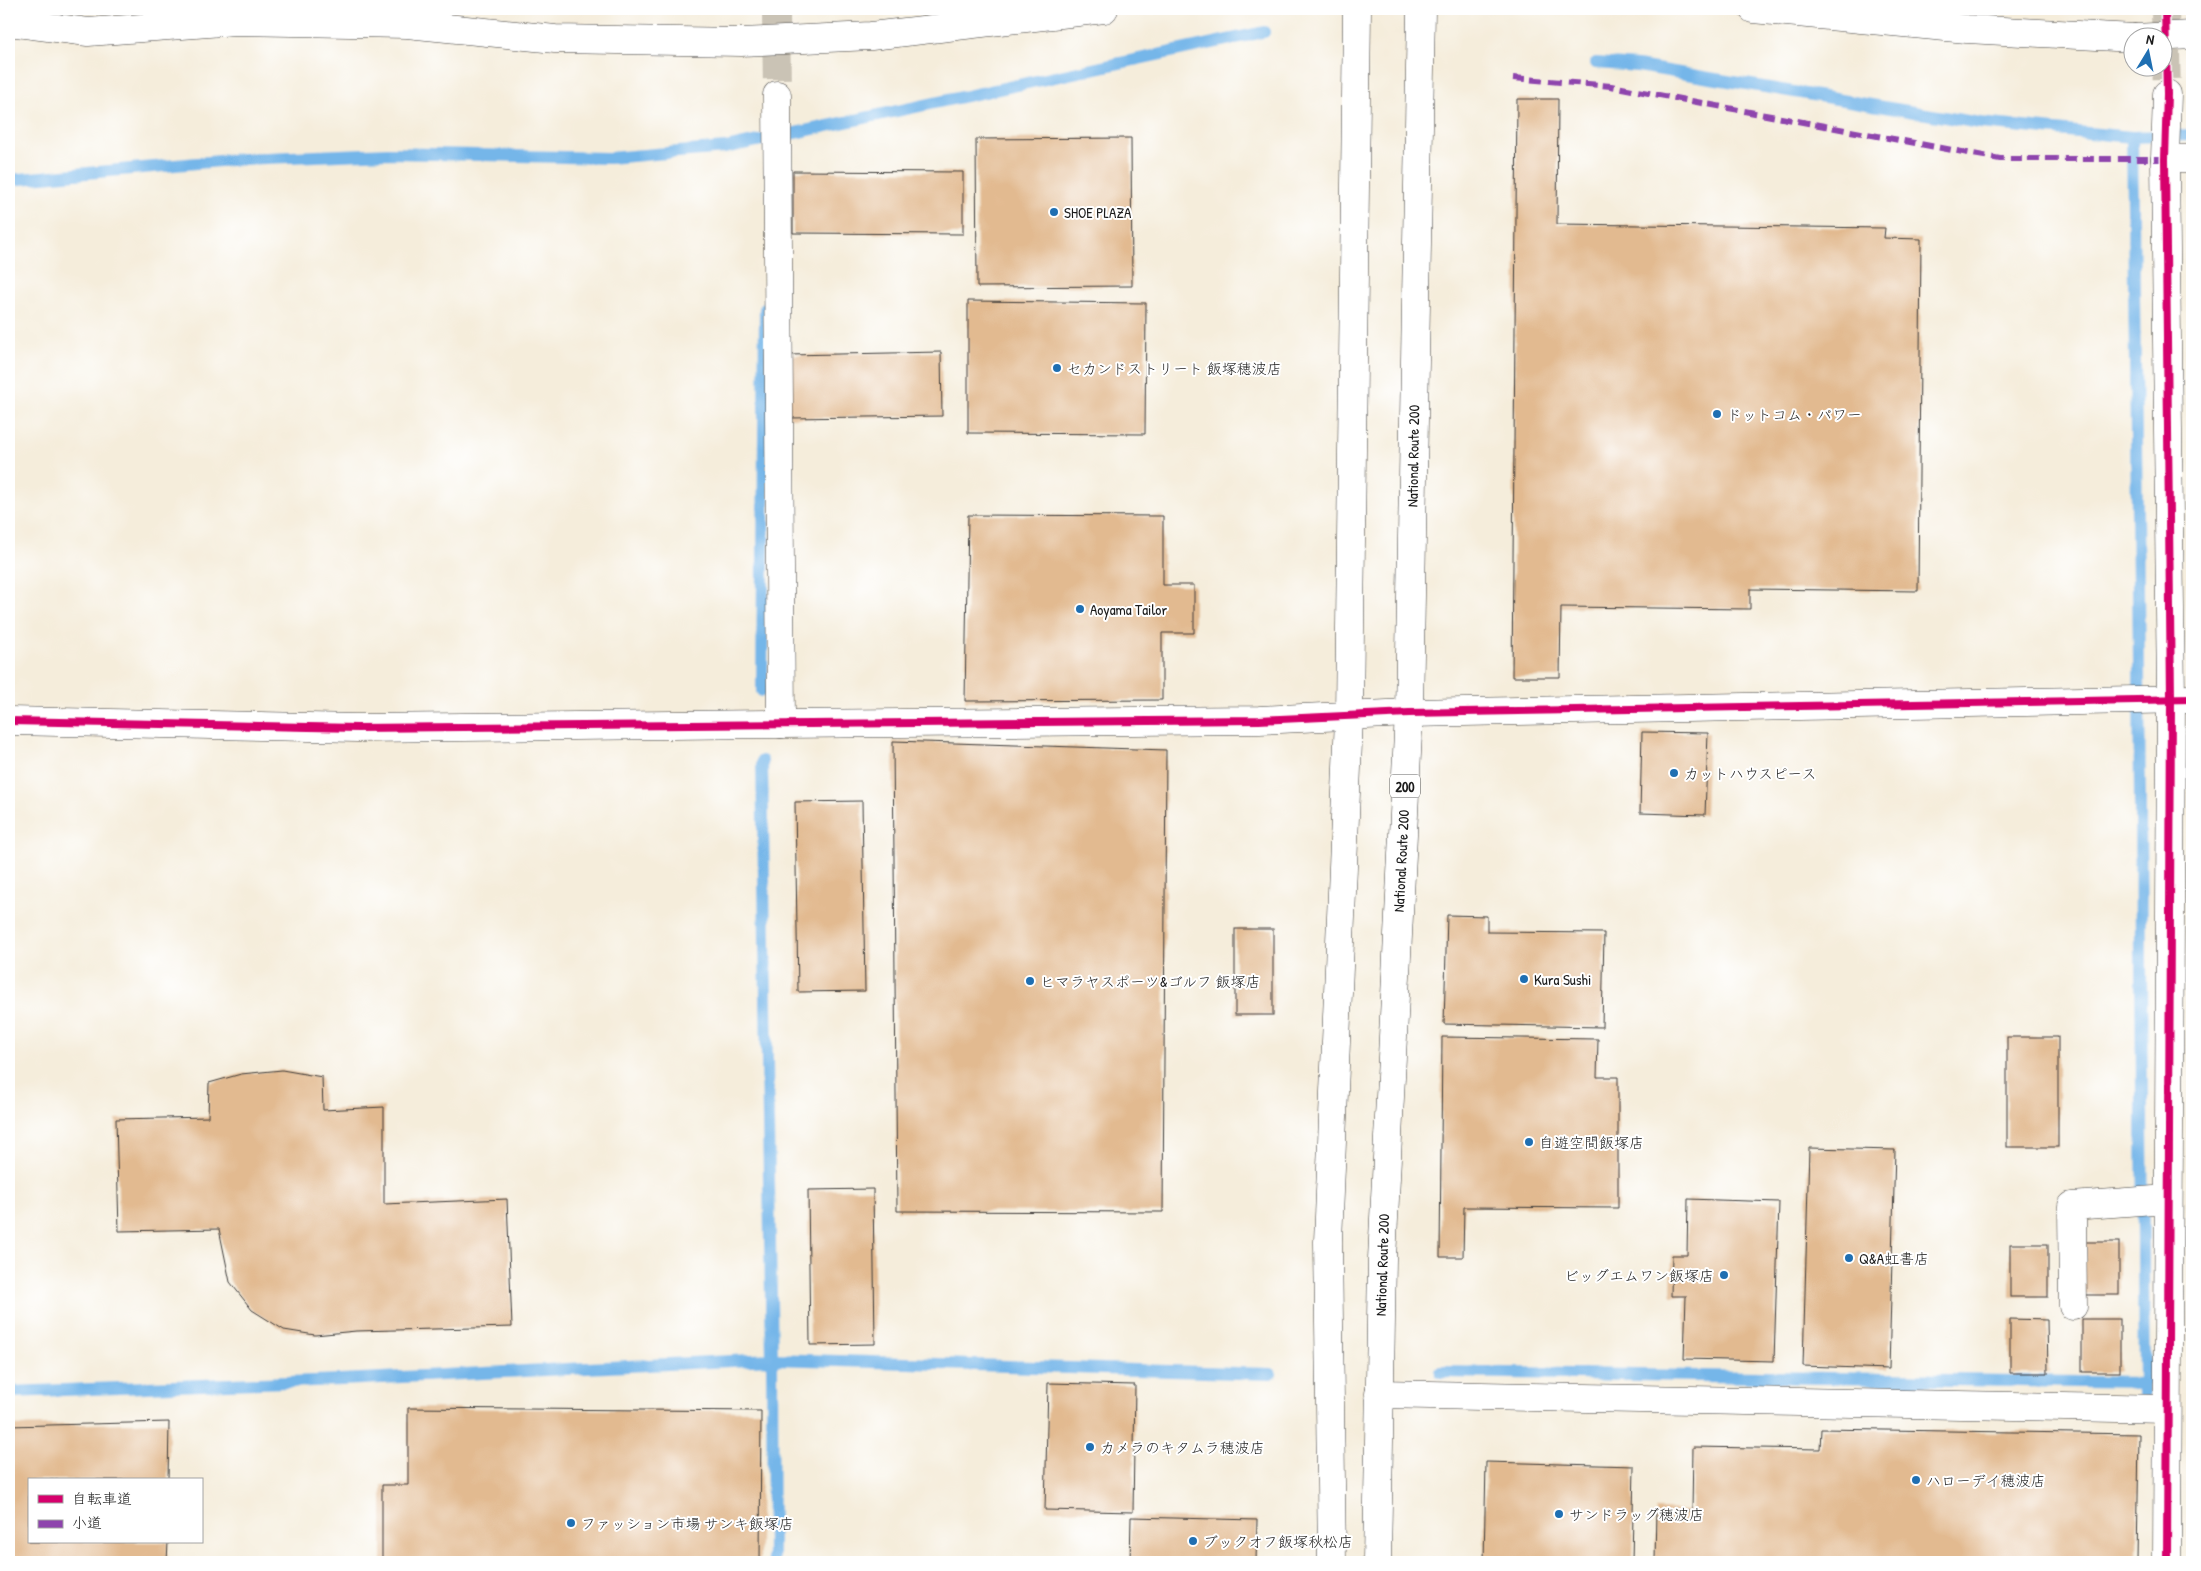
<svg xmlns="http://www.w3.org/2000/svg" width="2201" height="1571" font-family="'Patrick Hand','Klee One',sans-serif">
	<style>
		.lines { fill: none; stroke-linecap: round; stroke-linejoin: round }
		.stream { stroke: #74b6e9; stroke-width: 12 }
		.building { fill: #e2ba90 }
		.minor-tunnel { stroke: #cac3b5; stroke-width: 28; stroke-dasharray: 28 14; stroke-linecap: butt }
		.minor-casing { stroke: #3d3b39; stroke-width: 29 }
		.tertiary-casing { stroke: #3d3b39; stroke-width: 29 }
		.trunk-casing { stroke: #3d3b39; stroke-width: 29 }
		.minor { stroke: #fff; stroke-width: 28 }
		.tertiary { stroke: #fff; stroke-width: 28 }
		.trunk { stroke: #fff; stroke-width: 28 }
		.quiet { stroke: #8e44ad; stroke-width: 6; stroke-dasharray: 12 6; stroke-linecap: butt }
		.cycleway-casing { stroke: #fff; stroke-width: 11 }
		.cycleway { stroke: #d6006c; stroke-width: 8 }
		.poi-dot { fill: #1f6fb2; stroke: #fff; stroke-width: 2 }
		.labels { text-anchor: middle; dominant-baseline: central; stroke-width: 4; stroke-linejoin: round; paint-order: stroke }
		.shield { fill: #fff; stroke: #606060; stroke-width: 1 }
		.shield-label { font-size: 14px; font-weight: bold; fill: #1c1c1c }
		.poi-label { font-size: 15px; fill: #1c1c1c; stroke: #fff; text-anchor: start }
		.street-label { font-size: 15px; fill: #1c1c1c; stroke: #fff }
	</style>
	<rect width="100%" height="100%" fill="#fff"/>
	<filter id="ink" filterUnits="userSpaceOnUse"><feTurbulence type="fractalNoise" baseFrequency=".02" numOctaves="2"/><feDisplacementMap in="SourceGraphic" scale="10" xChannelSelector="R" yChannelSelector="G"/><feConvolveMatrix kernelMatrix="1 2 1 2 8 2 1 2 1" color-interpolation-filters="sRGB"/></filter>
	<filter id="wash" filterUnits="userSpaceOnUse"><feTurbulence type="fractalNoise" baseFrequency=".0096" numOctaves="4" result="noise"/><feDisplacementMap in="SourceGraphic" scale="20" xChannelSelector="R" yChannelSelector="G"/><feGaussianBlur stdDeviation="1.12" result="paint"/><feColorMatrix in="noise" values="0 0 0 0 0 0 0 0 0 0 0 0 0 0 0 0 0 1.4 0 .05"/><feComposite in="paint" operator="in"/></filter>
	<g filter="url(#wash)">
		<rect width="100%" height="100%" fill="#f5eddb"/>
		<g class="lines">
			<g class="stream">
				<path d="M1596,63l42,3 342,57 152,14 60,-2"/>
				<path d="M2132,137l7,526 5,734"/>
				<path d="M9,180l233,-21 147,-6 220,5 116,-10 539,-116"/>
				<path d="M762,691l3,-382"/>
				<path d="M1441,1372l703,11"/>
				<path d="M9,1392l332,-12 431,-21 -10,-598"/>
				<path d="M773,1562l-1,-203 499,15"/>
			</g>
		</g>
		<g id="blocks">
			<g class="building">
				<path d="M1517,99h41l-1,125 328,4 -1,10 37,1 -3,352 -168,-2v20l-189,-2 -1,70h-48z"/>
				<path d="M1131,138l1,148 -155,1 -1,-148z"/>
				<path d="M793,171l170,1v62l-170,-1z"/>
				<path d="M968,301l178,2 -1,131 -177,-1z"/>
				<path d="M941,352l1,64 -153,2 -1,-63z"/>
				<path d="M968,515l195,1v69h31v48h-32v67l-197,1z"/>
				<path d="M1642,732l66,1 -3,82 -65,-2z"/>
				<path d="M893,741l273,9 -3,462 -266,-1z"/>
				<path d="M862,801l3,190 -67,1 -3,-190z"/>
				<path d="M1447,915l40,1v16l117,1 -2,94 -158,-3z"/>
				<rect x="1235" y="929" width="38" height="86"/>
				<path d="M1442,1037l156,2 -1,38h21v131l-154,-1 -1,50h-23z"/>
				<rect x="2007" y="1037" width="51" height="110"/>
				<path d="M282,1070l40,7 1,33 61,-3v97l123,-5 5,128 -156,4 -41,4 -31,-5 -32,-20 -22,-28 -11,-53 -100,2 -3,-112 92,-2 1,-34 32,-9z"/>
				<path d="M1809,1148l86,2 -6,219 -86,-3z"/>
				<path d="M873,1189l2,155 -65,1 -2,-155z"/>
				<path d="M1688,1199l91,3 -5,159 -90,-2 2,-63h-15l1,-41h15z"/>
				<rect x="2081" y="1242" width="38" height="53"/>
				<rect x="2010" y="1244" width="38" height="53"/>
				<path d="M2010,1319l37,1 1,53h-38z"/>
				<rect x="2082" y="1319" width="38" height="53"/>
				<path d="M1048,1383l87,2 -2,127 -88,-2z"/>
				<path d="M408,1408l353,3 -1,151 -378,-1v-76h26z"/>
				<path d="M169,1422l-1,58h-139v62h139l-1,20h-158v-136z"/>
				<path d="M1821,1429l318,5 -2,128h-482l1,-52 36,1 1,-64 127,2z"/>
				<path d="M1486,1462l148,4 -2,96h-148z"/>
				<path d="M1131,1517l126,3 -1,42h-126z"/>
			</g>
		</g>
	</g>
	<g filter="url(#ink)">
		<use href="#blocks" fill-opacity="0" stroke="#3d3b39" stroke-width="1"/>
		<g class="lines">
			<g class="minor-tunnel">
				<path d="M776,9l1,86"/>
				<path d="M2165,9l2,85"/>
			</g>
			<g class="minor-casing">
				<g id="minor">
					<path d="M2167,94l-2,65 6,540 -4,863"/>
					<path d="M777,95l4,629 478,-4 150,-7 783,-14"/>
					<path d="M2165,159h27"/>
					<path d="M2073,1306l-1,-100 96,-7"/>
					<path d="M1379,1394l788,15"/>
				</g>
			</g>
			<g class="tertiary-casing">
				<path id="tertiary" d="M9,721l348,7 424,-4"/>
			</g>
			<g class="trunk-casing">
				<g id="trunk">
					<path d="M1753,9l214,20 167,9"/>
					<path d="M9,22l79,10 147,-11 172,3 148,15 186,3 130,-6 233,-27"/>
					<path d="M2135,38l57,-3"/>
					<path d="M1332,1562l-4,-320 21,-525 8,-708"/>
					<path d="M1377,1562l5,-303 27,-546 12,-704"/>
				</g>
			</g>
			<use href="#minor" class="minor"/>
			<use href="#tertiary" class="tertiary"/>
			<use href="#trunk" class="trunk"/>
			<path class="quiet" d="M1513,78l98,8 389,73h165"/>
			<g class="cycleway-casing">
				<g id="cycleway">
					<path d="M2165,9l2,85 -2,65 6,540 -4,863"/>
					<path d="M9,721l348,7 902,-8 150,-7 783,-14"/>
				</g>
			</g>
			<use href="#cycleway" class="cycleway"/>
		</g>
	</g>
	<g class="poi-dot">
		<circle cx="1054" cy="212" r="5"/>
		<circle cx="1057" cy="368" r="5"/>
		<circle cx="1717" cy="414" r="5"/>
		<circle cx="1080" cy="609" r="5"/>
		<circle cx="1674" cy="773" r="5"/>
		<circle cx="1524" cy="979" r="5"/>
		<circle cx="1030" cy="981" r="5"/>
		<circle cx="1529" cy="1142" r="5"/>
		<circle cx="1849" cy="1258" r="5"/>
		<circle cx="1724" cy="1275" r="5"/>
		<circle cx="1090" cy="1447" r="5"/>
		<circle cx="1916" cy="1480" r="5"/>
		<circle cx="1559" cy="1514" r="5"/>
		<circle cx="571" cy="1523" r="5"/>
		<circle cx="1193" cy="1541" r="5"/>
	</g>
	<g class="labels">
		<rect class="shield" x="1390" y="774.5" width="30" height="23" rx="4"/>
		<g class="shield-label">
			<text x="1405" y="786">200</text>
		</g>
		<g class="poi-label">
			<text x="1064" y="212">SHOE PLAZA</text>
			<text x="1067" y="368">セカンドストリート 飯塚穂波店</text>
			<text x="1727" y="414">ドットコム・パワー</text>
			<text x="1090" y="609">Aoyama Tailor</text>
			<text x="1684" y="773">カットハウスピース</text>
			<text x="1534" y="979">Kura Sushi</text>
			<text x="1040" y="981">ヒマラヤスポーツ&amp;ゴルフ 飯塚店</text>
			<text x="1539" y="1142">自遊空間飯塚店</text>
			<text x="1859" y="1258">Q&amp;A虹書店</text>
			<text x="1714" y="1275" text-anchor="end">ビッグエムワン飯塚店</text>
			<text x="1100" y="1447">カメラのキタムラ穂波店</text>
			<text x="1926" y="1480">ハローデイ穂波店</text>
			<text x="1569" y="1514">サンドラッグ穂波店</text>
			<text x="581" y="1523">ファッション市場 サンキ飯塚店</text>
			<text x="1203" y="1541">ブックオフ飯塚秋松店</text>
		</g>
		<g class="street-label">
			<text transform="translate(1413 456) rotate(-89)">National Route 200</text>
			<text transform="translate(1401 861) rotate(-87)">National Route 200</text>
			<text transform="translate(1382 1265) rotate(-88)">National Route 200</text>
		</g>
	</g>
	<rect width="2201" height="1571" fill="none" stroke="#fff" stroke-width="30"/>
	<rect x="28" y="1478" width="175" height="65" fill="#ffffff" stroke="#a4a4a4"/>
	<rect x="38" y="1495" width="25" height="8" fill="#d6006c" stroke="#a4a4a4"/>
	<text x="72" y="1504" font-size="15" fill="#1c1c1c">自転車道</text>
	<rect x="38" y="1520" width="25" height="8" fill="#8e44ad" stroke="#a4a4a4"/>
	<text x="72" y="1528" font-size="15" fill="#1c1c1c">小道</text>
	<g transform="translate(2148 52) rotate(10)"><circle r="24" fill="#ffffff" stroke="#a4a4a4"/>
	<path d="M0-4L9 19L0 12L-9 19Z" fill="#1f6fb2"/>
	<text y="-8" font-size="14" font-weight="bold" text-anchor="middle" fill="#1c1c1c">N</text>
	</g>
</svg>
